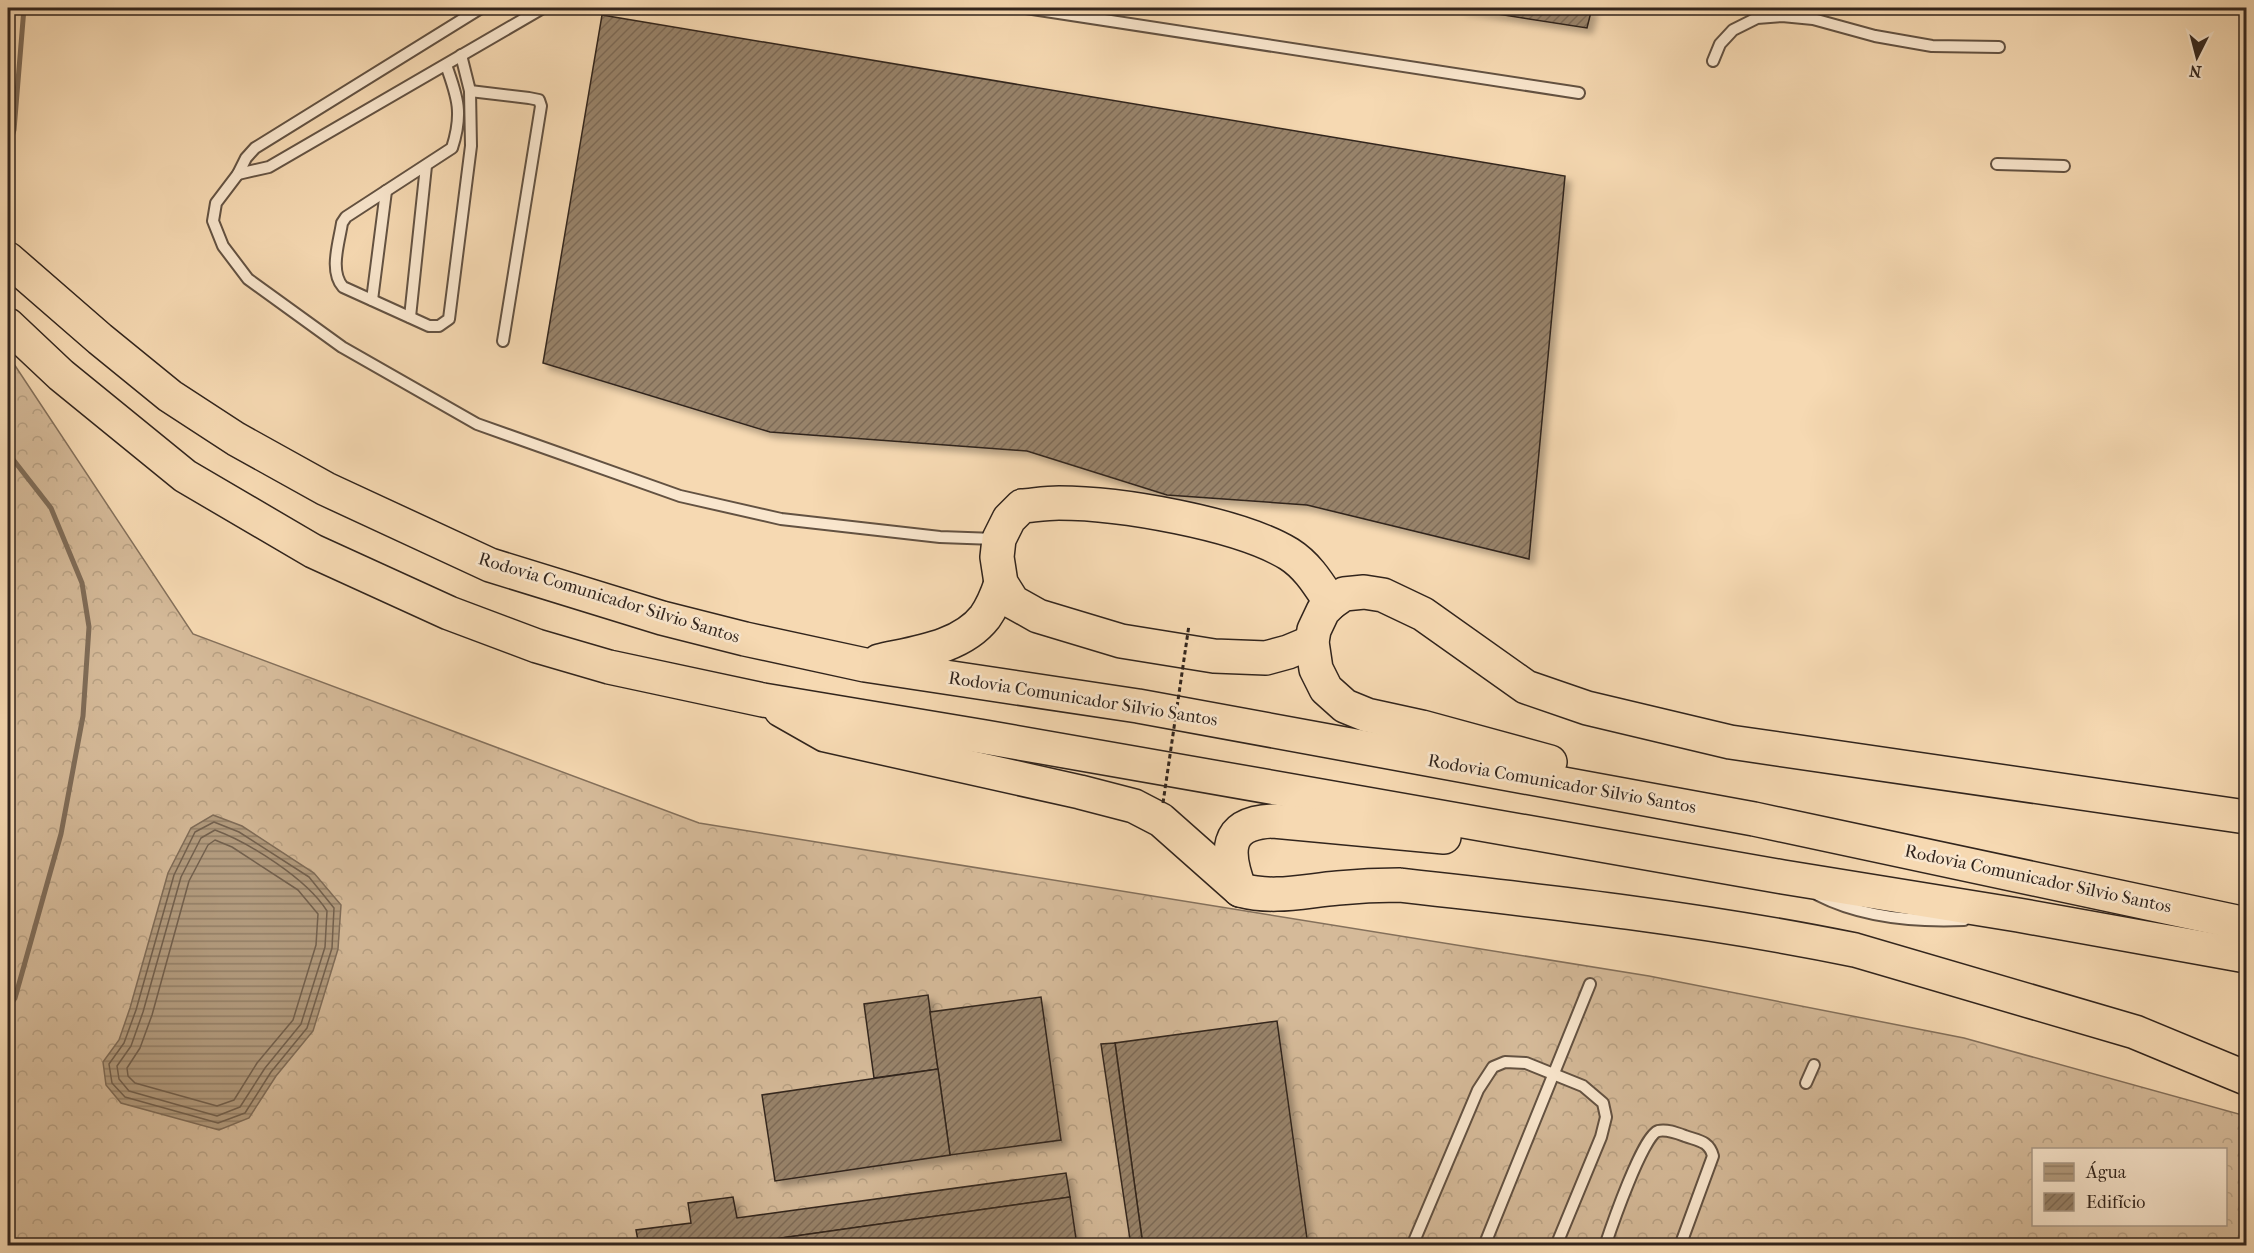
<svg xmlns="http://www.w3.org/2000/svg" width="2254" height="1253" font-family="'IM FELL French Canon',serif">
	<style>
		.forest { fill: url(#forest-crowns); stroke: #84705b; stroke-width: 1.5; fill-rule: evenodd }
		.water { fill: url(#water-rules); stroke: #7f6c58; stroke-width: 1.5 }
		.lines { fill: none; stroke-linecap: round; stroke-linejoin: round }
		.shore { stroke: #72604e; stroke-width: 1.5 }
		.stream { stroke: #7f6c58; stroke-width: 5 }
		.building { fill: url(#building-hatch); stroke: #32251d; stroke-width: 1.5; filter: url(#shadow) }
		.lane-casing { stroke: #635242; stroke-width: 14 }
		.highway-casing { stroke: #32251d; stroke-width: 36 }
		.lane { stroke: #f9e6cd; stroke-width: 10 }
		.highway { stroke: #f6d9b2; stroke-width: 33 }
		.path-bridge { stroke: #32251d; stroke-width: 3; stroke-dasharray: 4.5 3; stroke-linecap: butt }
		.labels { text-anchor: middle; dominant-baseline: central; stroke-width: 5; stroke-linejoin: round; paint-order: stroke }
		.street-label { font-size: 18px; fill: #32251d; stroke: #f9e6cd }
	</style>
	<defs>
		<pattern id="forest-crowns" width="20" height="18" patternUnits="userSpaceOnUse" patternTransform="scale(1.5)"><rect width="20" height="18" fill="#d5ba99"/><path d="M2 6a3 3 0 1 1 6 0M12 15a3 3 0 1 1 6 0" fill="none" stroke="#b7a083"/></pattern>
		<pattern id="water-rules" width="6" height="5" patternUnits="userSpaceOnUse" patternTransform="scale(1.5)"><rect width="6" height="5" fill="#b39c7f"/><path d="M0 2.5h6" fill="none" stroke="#927f67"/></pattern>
		<pattern id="building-hatch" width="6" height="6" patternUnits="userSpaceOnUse" patternTransform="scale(1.5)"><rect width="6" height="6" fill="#98836a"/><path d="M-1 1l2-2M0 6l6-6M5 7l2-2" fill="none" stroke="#7d6b57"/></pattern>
		<filter id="shadow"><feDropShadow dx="5.5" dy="5.5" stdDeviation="3" flood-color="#0004"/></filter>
	</defs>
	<rect width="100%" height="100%" fill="#f6d9b2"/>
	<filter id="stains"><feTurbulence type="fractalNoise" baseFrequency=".00333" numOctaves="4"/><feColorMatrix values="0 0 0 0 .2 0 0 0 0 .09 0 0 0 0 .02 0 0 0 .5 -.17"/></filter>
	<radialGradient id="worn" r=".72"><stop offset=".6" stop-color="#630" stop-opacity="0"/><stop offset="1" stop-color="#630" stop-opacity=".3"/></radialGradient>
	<path class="forest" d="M8,355l185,279 506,189 950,153 315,62 282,78v129h-2238zM2034,1150h192v74h-192z"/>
	<path class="water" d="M213,815l29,11 72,47 27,32 -3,44 -25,82 -37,45 -27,42 -30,12 -98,-27 -15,-18 -3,-23 16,-22 11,-32 38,-135 23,-45z"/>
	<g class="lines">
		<g class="shore">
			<path d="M214,822l25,10 70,45 25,31 -2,40 -25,80 -36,44 -26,41 -27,10 -93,-26 -13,-14 -3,-19 15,-21 12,-33 38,-135 21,-43z"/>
			<path d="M215,830c35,13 92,49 112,81l-2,36 -24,77 -36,44 -25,39 -23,9 -88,-25 -10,-12 -2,-13 14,-20 12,-34 38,-135 20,-39z"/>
			<path d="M215,840l17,7 66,43 20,24 -2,31 -23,75 -36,43 -23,37 -17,6 -82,-23 -7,-7 -1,-8 13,-20 12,-33 37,-134 19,-36z"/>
		</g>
		<g class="stream">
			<path d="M8,149l6,-19 10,-122"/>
			<path d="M8,453l43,55 31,75 7,44 -6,89 -22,118 -46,164 -7,10"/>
		</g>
	</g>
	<g class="building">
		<path d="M1459,8h133l-5,20z"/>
		<path d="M602,15l963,161 -36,383 -222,-54 -140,-10 -140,-44 -257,-19 -227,-69z"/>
		<path d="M928,995l10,74 -64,9 -10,-74z"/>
		<path d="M1041,997l20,143 -111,15 -20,-143z"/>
		<path d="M1277,1021l31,225h-165l-28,-203z"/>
		<path d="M1115,1043l28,203h-12l-30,-202z"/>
		<path d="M938,1069l12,86 -175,26 -13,-86z"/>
		<path d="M1066,1173l4,24 -345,49h-86l-3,-16 55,-7 -3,-20 45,-6 4,21z"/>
		<path d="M1070,1197l7,49h-352z"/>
	</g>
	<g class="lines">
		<g class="lane-casing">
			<g id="lane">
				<path d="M481,8l-226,140 -9,10 -8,16 -22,29 -3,18 10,25 25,33 94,68 135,77 203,72 101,23 159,18 55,2"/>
				<path d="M1026,8l553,85"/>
				<path d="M1713,61l7,-17 13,-14 24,-12 25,-2 31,3 62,17 57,10 67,1"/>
				<path d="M446,65c12,33 17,49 6,83l-106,69 -4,6c-3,20 -13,48 1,64l86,39h10l10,-7 22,-173 -1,-55 -9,-36"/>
				<path d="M470,91l59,7 10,2 2,6 -38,235"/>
				<path d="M1997,164l67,2"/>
				<path d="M238,174l31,-7 274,-159"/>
				<path d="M372,300l14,-109"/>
				<path d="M410,317l16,-151"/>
				<path d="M1818,895c43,22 98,27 146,25"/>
				<path d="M1806,1083l8,-18"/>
				<path d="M1412,1246l66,-156 15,-23 12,-5 21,1 57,23 20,17 3,14 -5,20 -45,109"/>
				<path d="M1484,1246l106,-262"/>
				<path d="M1605,1246c6,-18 38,-111 53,-115 9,-2 19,2 27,5 14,5 24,5 28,20l-33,90"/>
			</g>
		</g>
		<g class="highway-casing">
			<g id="highway">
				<path d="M8,259l92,80 70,57 66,43 90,50 164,76 172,53 83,21 120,26 273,41 616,113 492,105"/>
				<path d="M8,325l53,50 124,101 128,75 136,62 88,33 72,21 154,33 222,37 798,140 235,38 228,41"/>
				<path d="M1312,642l-24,10 -22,6 -52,-2 -93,-15 -83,-25 -25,-14 -12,-19 -4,-26 2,-18 10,-20 13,-13c12,-1 25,-3 37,-3 60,0 179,20 230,51 19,12 30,31 42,49"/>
				<path d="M879,661c35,-8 82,-13 106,-44 7,-10 12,-22 16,-34"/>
				<path d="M781,710l44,25 255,57 54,14 27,14 79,70c34,9 63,1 98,-2 20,-2 41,-3 61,-3 152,17 305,34 456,65l280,82 111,46"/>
				<path d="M1550,762l-128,-35 -55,-12 -22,-9 -19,-17 -10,-20 -4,-27 2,-12 9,-19 8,-8 13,-9 20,-2 19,3 40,19 103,73 61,21 143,34 516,75"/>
				<path d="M1240,890c-14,-37 -17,-67 33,-69l171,16"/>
			</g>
		</g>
		<use href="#lane" class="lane"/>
		<use href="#highway" class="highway"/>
		<path class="path-bridge" d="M1163,803l26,-178"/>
	</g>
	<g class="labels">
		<g class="street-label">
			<text transform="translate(609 598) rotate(17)">Rodovia Comunicador Silvio Santos</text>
			<text transform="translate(1083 699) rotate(9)">Rodovia Comunicador Silvio Santos</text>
			<text transform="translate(1562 784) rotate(10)">Rodovia Comunicador Silvio Santos</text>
			<text transform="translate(2038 879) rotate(12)">Rodovia Comunicador Silvio Santos</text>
		</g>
	</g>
	<rect width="2254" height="1253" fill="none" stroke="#f6d9b2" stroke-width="30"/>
	<rect x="9" y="9" width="2236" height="1235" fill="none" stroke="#32251d" stroke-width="3"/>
	<rect x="15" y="15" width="2224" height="1223" fill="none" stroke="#32251d" stroke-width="1.5"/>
	<rect x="2032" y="1148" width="195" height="78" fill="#f9e6cd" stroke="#a99987" stroke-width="1.5"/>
	<rect x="2044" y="1163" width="30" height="18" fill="url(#water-rules)" stroke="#a99987" stroke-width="1.5"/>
	<text x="2086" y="1178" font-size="18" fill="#32251d">Água</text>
	<rect x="2044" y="1193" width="30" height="18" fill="url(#building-hatch)" stroke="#a99987" stroke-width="1.5"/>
	<text x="2086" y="1208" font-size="18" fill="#32251d">Edifício</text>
	<g transform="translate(2197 57) rotate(186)" stroke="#f9e6cd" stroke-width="4.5" paint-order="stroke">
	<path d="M0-4.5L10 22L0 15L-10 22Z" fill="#32251d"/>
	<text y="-9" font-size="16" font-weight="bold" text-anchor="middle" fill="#32251d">N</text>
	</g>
	<rect width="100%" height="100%" filter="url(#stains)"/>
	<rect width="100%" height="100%" fill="url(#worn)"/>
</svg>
